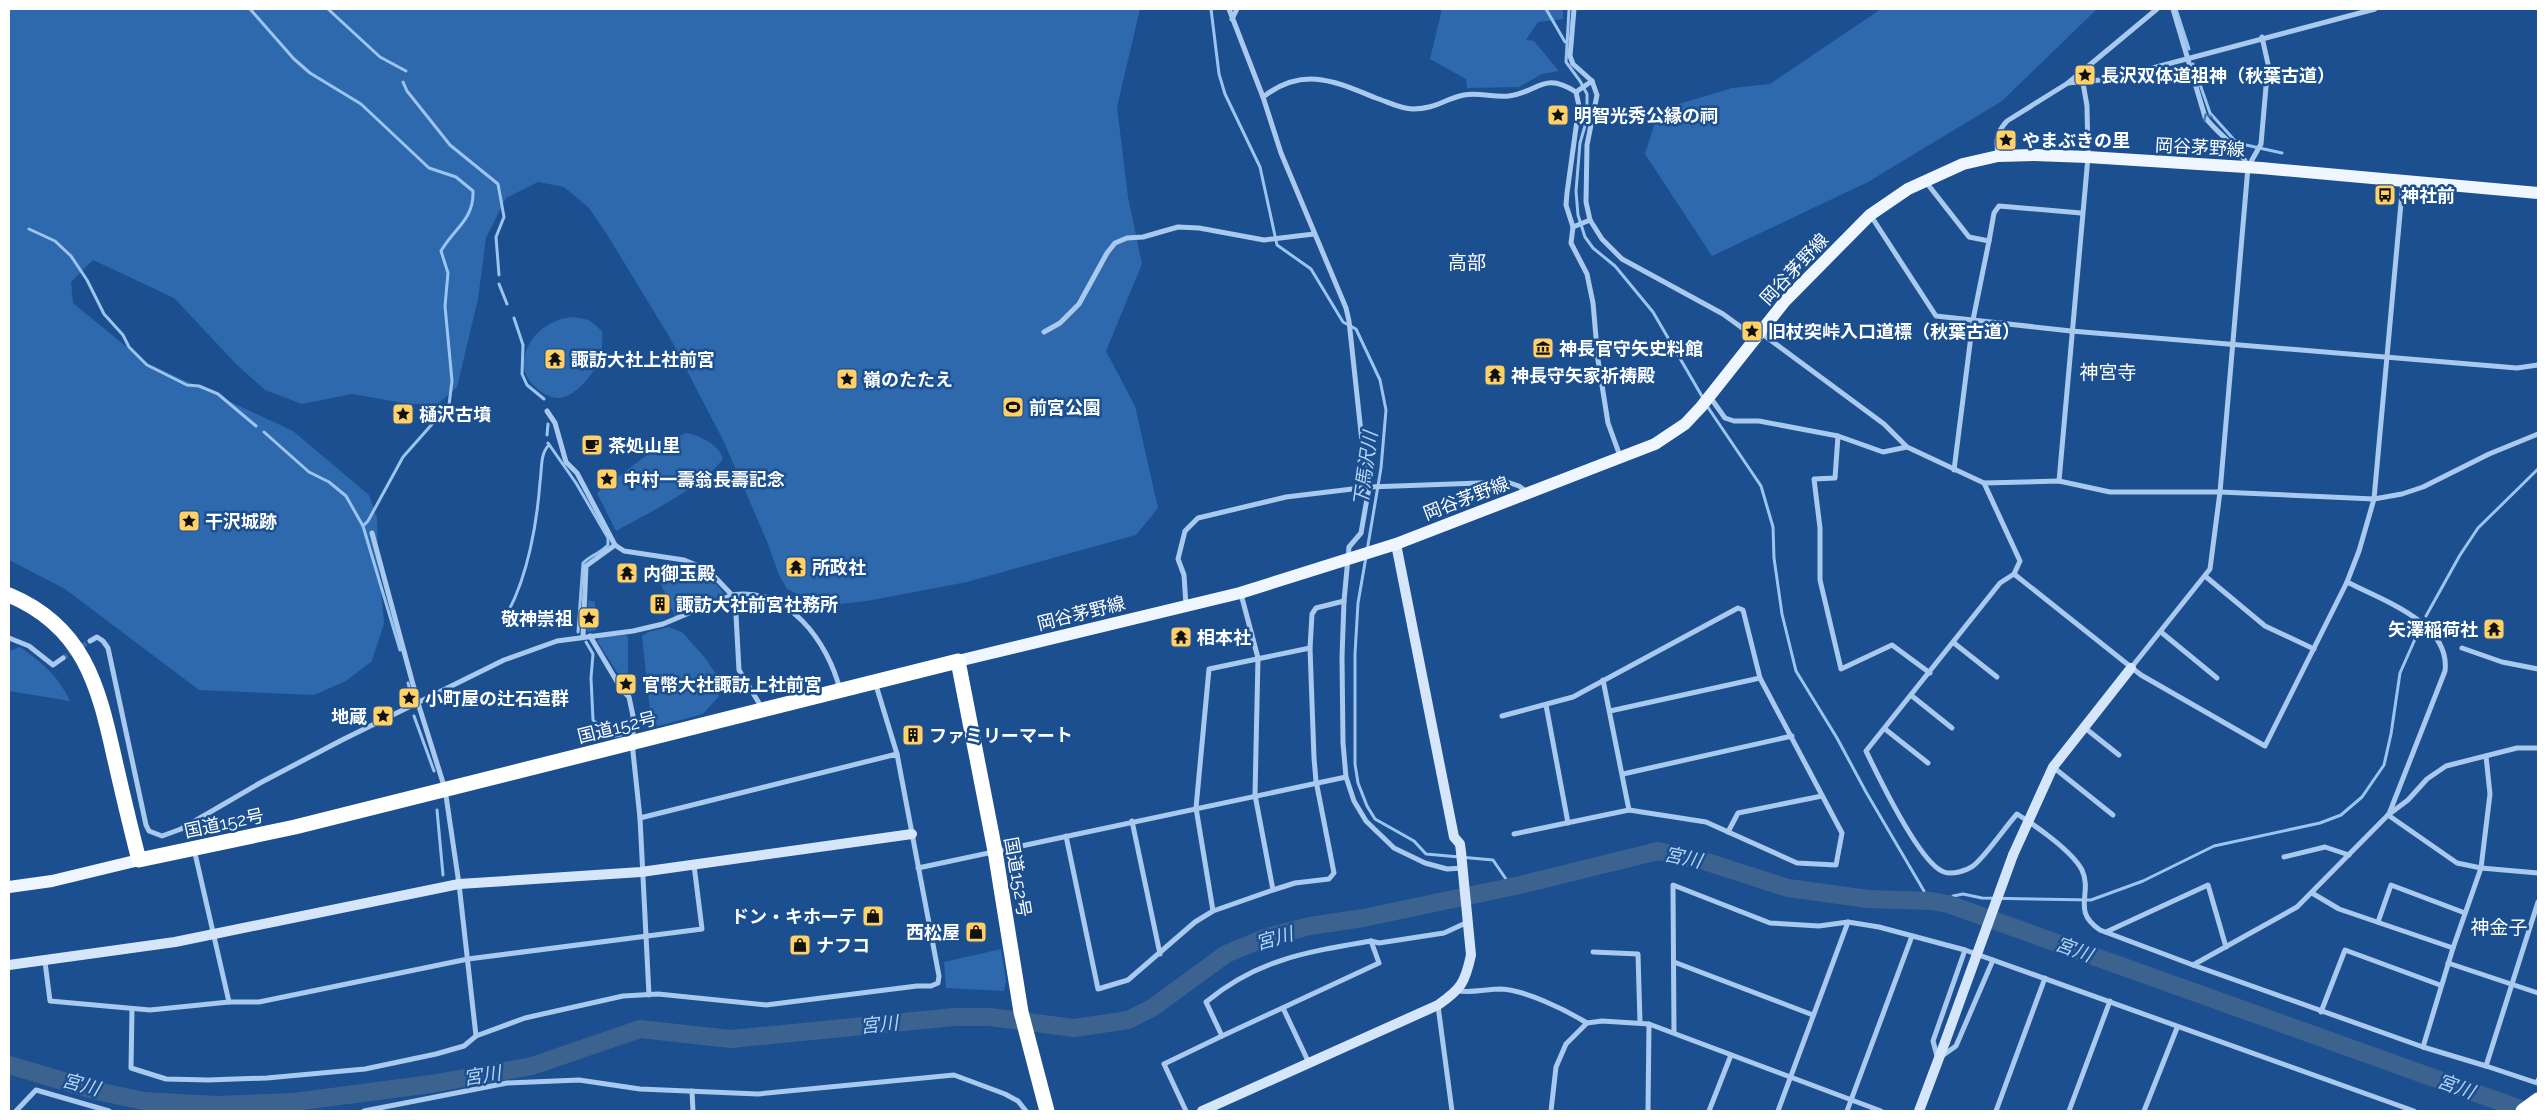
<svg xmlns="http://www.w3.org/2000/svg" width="2547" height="1120" font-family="Raleway,'Noto Sans JP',sans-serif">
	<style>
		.green { fill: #2e69ad }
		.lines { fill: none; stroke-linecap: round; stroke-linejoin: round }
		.stream { stroke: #9cc4f0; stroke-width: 3 }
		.river { stroke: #3c6290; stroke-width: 18 }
		.street-tunnel { stroke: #3d69a0; stroke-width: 5; stroke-dasharray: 5 2.5; stroke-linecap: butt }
		.street { stroke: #a9c9ee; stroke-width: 5 }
		.secondary { stroke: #d6e6fa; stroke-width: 10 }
		.primary { stroke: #f0f6ff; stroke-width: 12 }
		.highway { stroke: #fff; stroke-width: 15 }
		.secondary-bridge { stroke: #d6e6fa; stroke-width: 10 }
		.oneway { stroke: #4674ac }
		.labels { text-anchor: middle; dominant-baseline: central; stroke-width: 5; stroke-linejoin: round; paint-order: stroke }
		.poi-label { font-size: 18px; font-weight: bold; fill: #fff; stroke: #1b4f8f; text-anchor: start }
		.street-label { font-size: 18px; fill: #fff; stroke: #1b4f8f }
		.neighbourhood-label { font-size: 19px; fill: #fff; stroke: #1b4f8f }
		.water-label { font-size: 19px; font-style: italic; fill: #b5d3f5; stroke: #1b4f8f }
	</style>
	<rect width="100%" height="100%" fill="#1b4f8f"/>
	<g class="green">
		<path d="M9,9h1131l-23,98 11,90 14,67 -36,87 29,55 23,102 -22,27 -169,47 -100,19 -44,5 -36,-17 -8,-14 -11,-31 -44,-102 -54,-104 -62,-102 -19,-28 -25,-21 -26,-5 -32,16 -20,40 -8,61 -21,88 -19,17h-29l-57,-10 -50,10 -37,-14 -29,-26 -62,-66 -81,-38 -22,22 2,21 72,59 148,69 76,64 8,23 1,41 6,64 -12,38 -26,20 -32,14 -115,-5 -134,-101 -56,-29z"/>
		<path d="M1442,9h121v10l-25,3 -12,18 8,1 25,30 -17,3 -23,13 -52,1 -1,-9 -36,-20z"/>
		<path d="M1881,9h216l-95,92 -134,81 -156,74 -67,-102 14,-44 73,-22 38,-4z"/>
		<path d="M574,317l15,3 13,11c2,20 -3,35 -16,50 -18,19 -31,24 -52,5 -5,-5 -10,-13 -10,-20 -1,-28 25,-48 50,-49z"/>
		<path d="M686,433c13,2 34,12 37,26 -22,29 -75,54 -107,72l-19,-38 64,-49z"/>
		<path d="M675,565c22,2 38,13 50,30l-11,7 -39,14 -15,-34v-10l6,-6z"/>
		<path d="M588,600l7,2 1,28 -9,2z"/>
		<path d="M669,627l14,6 23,26 11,17 2,20 -16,18 -45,12 -7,-4 -9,-86 6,-4z"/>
		<path d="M625,635l3,2v36l-7,5 -24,-37 4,-4z"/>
		<path d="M20,647c22,15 39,30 50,54l-61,-10v-40z"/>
		<path d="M1001,949l5,32 -2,10 -58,-3 -2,-26z"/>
	</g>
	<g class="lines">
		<g class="stream">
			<path d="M250,9l44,50 16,14 51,31 68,64 27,9 17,14c1,29 -19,37 -32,60l7,22 -3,33 7,75 -3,24 -46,52 -35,64 -5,5 37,124"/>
			<path d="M328,9l52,48 26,14"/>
			<path d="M1211,9l8,65 6,20 35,73 17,78 34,24 32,53 13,7 24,51 6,30 -5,58 -14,83"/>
			<path d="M1546,9l19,33"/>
			<path d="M1569,9l-3,53 14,19 7,13v25l-7,24 -4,48 2,24 7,22 8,11 22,18 38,46 50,86"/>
			<path d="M2176,9l13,40"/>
			<path d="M2193,64l17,49 27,30 45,10"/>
			<path d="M403,82l4,9 43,54 48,39 6,33 -8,20 3,38"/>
			<path d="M29,229l26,12 16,15 16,24 17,34 19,21 6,12 18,18 40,20 12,1 19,8 38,32"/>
			<path d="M499,284l8,20"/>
			<path d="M514,318l9,27 -1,29 5,11 17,14"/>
			<path d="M1707,406l54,80 12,41 1,31 8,56 14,57 41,67 29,54 58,99 -1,9"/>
			<path d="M264,432l45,40 20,10 17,14 17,30"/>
			<path d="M547,435l1,-11"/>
			<path d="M548,443l28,40 32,55v7c-7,8 -17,10 -25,18l-5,69"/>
			<path d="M1366,557l-8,46 -3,51v110l3,19 9,23 8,13 39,22 12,13 67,6 17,25"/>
			<path d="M508,612c20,-37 29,-89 32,-130 2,-12 0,-29 9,-37"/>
			<path d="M2426,616l34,-61 18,-27 60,-59"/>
			<path d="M586,642l7,12 -2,24 2,42 18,17 14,-3"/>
			<path d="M408,683l3,12"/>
			<path d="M414,716l20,55"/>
			<path d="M437,810l6,65"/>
			<path d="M1948,904l5,-8 10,-2 19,4 109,2 52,-19 71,-35 106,-23 21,-8 21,-18 22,-32 7,-31 9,-61 20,-45"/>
		</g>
		<path class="river" d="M9,1065l88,26 47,10 73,4 77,-3 137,-18 101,-18 108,-37 91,10 223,-22h36l84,11 54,-8 24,-12 74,-54 41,-17 43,-11 53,-8 157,-33 138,-34 46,10 84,27 80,11 63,2 17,3 578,207"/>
		<path class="street-tunnel" d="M63,658l27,-17"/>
		<g class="street">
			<path d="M1229,9l34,88 18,56 65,155 3,13 14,130 6,36 -8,46 -12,14 -5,54 -2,56 1,86 3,34 8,24 12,20 28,27 31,15 22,6 16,-1"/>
			<path d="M1574,9l-4,47 3,8 19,17 5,14 -10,50 -1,57 4,18 12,19 20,20 101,55 33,24"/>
			<path d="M2173,9l32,108c13,18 35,30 43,50"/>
			<path d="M1232,19l5,-10"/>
			<path d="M2068,83l43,-4 264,-70"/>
			<path d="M1576,92l16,-11"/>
			<path d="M1263,97c40,-31 71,-16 113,1 12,4 25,11 37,11 23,0 31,-10 51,-14 15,-3 30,3 45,1 30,-4 34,-25 67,-4l3,14 -12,87 -1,12 7,22 -2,16 16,31 6,29 5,57 10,63 12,33"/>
			<path d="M1998,156c-2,-15 -2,-23 9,-35l61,-38 89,-74"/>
			<path d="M1926,182l43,55 20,4 -16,79 -19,150"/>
			<path d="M1871,216l65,100 135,15 446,37 21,-3"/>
			<path d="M1573,227l17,-7"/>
			<path d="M1989,241l5,-28 5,-7 82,7"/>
			<path d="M1044,332l16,-9 19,-19 28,-51 8,-10 12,-5 16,-1 35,-10 21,1 65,12 50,-6"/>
			<path d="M1761,333l123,91 23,23 77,36 75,-2 51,11h110l154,7 28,-5 21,-7 66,-33 49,-20"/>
			<path d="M1710,397l15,21 9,3h25l79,15 45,16 24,-5"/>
			<path d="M547,411l8,12 11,39 11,11 38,72 9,6 60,9 17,7 10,6 21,22 4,20 3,55 20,33 1,6"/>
			<path d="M1838,436l-3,42 -21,1 6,49v52l21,89 51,-24 38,28"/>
			<path d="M2059,481l29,-324 -1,-51 -4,-23"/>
			<path d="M1984,483l36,78 -6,13 -14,9 -134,168c12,25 54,113 78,121 8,3 22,-1 29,-6 11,-8 33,-40 44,-52 19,12 55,37 65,56 11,24 -11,41 18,60l93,35 104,-58 91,-92 20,-15 19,-21 19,-13 71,-18h21"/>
			<path d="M372,533l46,170 27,86 14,95 17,152"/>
			<path d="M2014,574l127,101 124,71 82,-164 12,-31 15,-52 29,-318"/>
			<path d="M2205,576l60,50 49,23"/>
			<path d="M2347,582c35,18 104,41 98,89l-56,143"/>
			<path d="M1241,594l17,64 -3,137 18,95"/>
			<path d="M1186,605l-2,-30 -6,-16 7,-28 13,-13 88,-21 83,-10 138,-5 12,4 8,6"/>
			<path d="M2161,632l56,46"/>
			<path d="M590,636l32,54 7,7 4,19v36l7,66 9,177"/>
			<path d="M583,637l3,-71 29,-21"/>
			<path d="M9,638l20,8 24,19 10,-7"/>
			<path d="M90,641l7,-4 6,4 5,7 38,177 3,6 13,5 19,-7 79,-46 82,-43 162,-80 53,-19 76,-10 30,-7 69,-29c56,-9 96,47 108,95"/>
			<path d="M1954,643l43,34"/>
			<path d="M2462,648l40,14 36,7"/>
			<path d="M2131,668l79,-99 10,-77 28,-325 13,-23 7,-80 -6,-27"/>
			<path d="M1603,680l26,130"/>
			<path d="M875,682l22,72"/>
			<path d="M1912,696l40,32"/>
			<path d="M1546,705l22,118"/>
			<path d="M1610,711l150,-33"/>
			<path d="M1502,716l71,-19 165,-89 5,2 17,68 82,155 -6,32 -39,-2 -91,-41 -77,-12 -115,24"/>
			<path d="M2085,728l34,27"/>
			<path d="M1885,729l43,34"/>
			<path d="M2486,756l4,38 -9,74 57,5"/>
			<path d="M2053,767l60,48"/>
			<path d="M1623,774l169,-38"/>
			<path d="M2388,815l69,48 24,5 -28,80"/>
			<path d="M1132,821l28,133"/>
			<path d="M1728,832l10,-19 84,-17"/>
			<path d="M1066,836l32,153 30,-9 67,-58 18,-11 60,-21 22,-7 34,-4 5,-6 -18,-92 -2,-23 -4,-110 2,-34 4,-6 28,-7"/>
			<path d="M194,849l35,153"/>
			<path d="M2284,857l41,-10 24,8"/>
			<path d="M918,868l428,-91"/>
			<path d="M2312,893l27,16 114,39 -30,99"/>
			<path d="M1213,911l-17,-103 13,-139 101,-21"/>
			<path d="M2378,922l13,-37 74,28"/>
			<path d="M2106,932l102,-47 18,62"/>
			<path d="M1593,952l45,2 2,68"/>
			<path d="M45,962l5,39 100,9 79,-8h30l209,-43 234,-30 -8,-64"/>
			<path d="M1674,962l139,53"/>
			<path d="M2448,963l90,30"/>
			<path d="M2193,965l230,82 63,19 52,-164"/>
			<path d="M1458,991c16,2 28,-2 43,-2 24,1 65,21 86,34"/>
			<path d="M1438,1006l14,105"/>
			<path d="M1283,1008l26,55"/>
			<path d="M132,1009l-1,59 35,11 42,1 59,-2 98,-9 71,-15 28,-8 12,-10 49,-18 98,-22 35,-2 108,11 151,-19h14l7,-3 1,-7 -42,-222 -257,64"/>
			<path d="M2321,1012l24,-62 95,35"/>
			<path d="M1674,1032l-1,-147 97,38 49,3 29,-4 31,5 86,23 449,161"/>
			<path d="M1222,1036l157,-73 -8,-22"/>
			<path d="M1937,1056l-4,-15 32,-91"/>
			<path d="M1942,1056l14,-10 37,-86"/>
			<path d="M2486,1066l51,17 1,-3"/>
			<path d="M692,1091l1,20"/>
			<path d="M16,1111l20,-21 73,21"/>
			<path d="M364,1111l143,-28 72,-3 61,9 118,5 196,-19 51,19 13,7 8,10"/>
			<path d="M1186,1111l-22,-47 58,-28 -16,-34c52,-43 101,-50 165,-61l8,2 65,-10 24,-11"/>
			<path d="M1551,1111l5,-44 10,-23 21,-21 15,-2 47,3 232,87"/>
			<path d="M1648,1111l1,-87"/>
			<path d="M1709,1111l22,-56"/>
			<path d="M1778,1111l70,-189"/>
			<path d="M1847,1111l65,-175"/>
			<path d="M1996,1111l49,-133"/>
			<path d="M2069,1111l41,-110"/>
			<path d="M2144,1111l33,-83"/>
		</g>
		<g class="secondary">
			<path d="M2013,855l40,-88 78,-99"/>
			<path d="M9,965l166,-23 284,-58 182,-12 271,-38"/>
			<path d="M1202,1111l236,-106c23,-16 27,-22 33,-50l-10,-103 -1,-8 -6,-7 -58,-293"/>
			<path d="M1919,1111l26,-69"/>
		</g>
		<g class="primary">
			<path d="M958,661l282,-68 156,-49 259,-100 30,-20 16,-17 84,-106 85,-86 38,-26 55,-25 35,-8 36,-1 54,2 173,11 277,25"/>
			<path d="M9,887l43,-6 87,-21"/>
		</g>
		<g class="highway">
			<path d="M9,595c74,31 89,89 105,161 8,35 16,70 25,104l156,-33 663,-166 37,190 26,161 26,99"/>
			<path d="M2523,1111l15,-11"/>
		</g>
		<path class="secondary-bridge" d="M1945,1042l68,-187"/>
	</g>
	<defs><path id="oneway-chevron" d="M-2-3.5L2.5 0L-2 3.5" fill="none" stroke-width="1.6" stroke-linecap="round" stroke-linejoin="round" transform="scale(1.25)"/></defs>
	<use class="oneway" href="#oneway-chevron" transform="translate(2207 117) rotate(-118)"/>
	<defs>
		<g id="sight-square" transform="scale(1.125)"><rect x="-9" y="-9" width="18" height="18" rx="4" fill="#ffd166" stroke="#1b4f8f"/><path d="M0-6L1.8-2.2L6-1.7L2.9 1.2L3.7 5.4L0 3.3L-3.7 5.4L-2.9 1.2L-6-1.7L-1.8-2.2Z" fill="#111"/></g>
		<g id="bus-square" transform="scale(1.125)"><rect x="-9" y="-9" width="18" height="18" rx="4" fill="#ffd166" stroke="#1b4f8f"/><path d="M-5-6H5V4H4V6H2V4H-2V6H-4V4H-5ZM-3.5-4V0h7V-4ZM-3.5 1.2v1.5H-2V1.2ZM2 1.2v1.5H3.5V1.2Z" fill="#111"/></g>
		<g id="museum-square" transform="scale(1.125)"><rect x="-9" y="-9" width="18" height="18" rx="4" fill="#ffd166" stroke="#1b4f8f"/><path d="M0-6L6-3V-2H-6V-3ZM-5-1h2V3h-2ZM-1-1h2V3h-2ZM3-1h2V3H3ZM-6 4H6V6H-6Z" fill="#111"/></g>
		<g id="temple-square" transform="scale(1.125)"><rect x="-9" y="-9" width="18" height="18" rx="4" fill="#ffd166" stroke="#1b4f8f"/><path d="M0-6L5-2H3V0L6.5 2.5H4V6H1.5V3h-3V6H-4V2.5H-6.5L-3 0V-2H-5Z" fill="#111"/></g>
		<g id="stadium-square" transform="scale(1.125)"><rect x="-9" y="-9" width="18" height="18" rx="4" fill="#ffd166" stroke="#1b4f8f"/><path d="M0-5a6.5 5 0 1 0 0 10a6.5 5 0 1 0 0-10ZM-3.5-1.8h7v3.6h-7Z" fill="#111"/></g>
		<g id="cafe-square" transform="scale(1.125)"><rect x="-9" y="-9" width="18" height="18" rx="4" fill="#ffd166" stroke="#1b4f8f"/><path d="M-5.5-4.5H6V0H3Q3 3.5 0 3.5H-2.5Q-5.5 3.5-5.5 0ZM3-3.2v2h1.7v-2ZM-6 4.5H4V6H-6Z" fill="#111"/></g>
		<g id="building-square" transform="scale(1.125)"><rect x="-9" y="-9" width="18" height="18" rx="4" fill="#ffd166" stroke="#1b4f8f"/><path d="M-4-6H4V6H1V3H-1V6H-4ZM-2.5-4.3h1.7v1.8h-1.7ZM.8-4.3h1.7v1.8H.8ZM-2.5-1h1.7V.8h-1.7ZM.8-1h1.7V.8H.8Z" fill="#111"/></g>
		<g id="shop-square" transform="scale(1.125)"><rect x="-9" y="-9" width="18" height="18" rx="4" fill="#ffd166" stroke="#1b4f8f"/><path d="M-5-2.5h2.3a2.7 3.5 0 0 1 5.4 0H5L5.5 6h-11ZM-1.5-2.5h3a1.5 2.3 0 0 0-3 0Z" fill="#111"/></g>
	</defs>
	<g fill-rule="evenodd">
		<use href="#sight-square" x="2085" y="75"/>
		<use href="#sight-square" x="1558" y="115"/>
		<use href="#sight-square" x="2006" y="140"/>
		<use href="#bus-square" x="2385" y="195"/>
		<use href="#sight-square" x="1752" y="331"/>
		<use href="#museum-square" x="1543" y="348"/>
		<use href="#temple-square" x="555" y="359"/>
		<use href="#temple-square" x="1495" y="375"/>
		<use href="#sight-square" x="847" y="379"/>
		<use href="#stadium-square" x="1013" y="407"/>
		<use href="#sight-square" x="403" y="414"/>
		<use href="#cafe-square" x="592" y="445"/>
		<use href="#sight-square" x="607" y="479"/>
		<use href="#sight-square" x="189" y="521"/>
		<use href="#temple-square" x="796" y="567"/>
		<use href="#temple-square" x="627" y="573"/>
		<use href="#building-square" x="660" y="604"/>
		<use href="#sight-square" x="589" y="618"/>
		<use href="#temple-square" x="2494" y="629"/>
		<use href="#temple-square" x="1181" y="637"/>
		<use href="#sight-square" x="626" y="684"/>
		<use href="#sight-square" x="409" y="698"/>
		<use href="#sight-square" x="383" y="716"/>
		<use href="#building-square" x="913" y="735"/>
		<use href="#shop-square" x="873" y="916"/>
		<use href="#shop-square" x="976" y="932"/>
		<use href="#shop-square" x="800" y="945"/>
	</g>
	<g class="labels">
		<g class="poi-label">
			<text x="2101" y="75">長沢双体道祖神（秋葉古道）</text>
			<text x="1574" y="115">明智光秀公縁の祠</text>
			<text x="2022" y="140">やまぶきの里</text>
			<text x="2401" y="195">神社前</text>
			<text x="1768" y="331">旧杖突峠入口道標（秋葉古道）</text>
			<text x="1559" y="348">神長官守矢史料館</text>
			<text x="571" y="359">諏訪大社上社前宮</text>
			<text x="1511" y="375">神長守矢家祈祷殿</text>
			<text x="863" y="379">嶺のたたえ</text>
			<text x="1029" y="407">前宮公園</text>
			<text x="419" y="414">樋沢古墳</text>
			<text x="608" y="445">茶処山里</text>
			<text x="623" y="479">中村一壽翁長壽記念</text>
			<text x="205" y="521">干沢城跡</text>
			<text x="812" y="567">所政社</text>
			<text x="643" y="573">内御玉殿</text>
			<text x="676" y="604">諏訪大社前宮社務所</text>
			<text x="573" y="618" text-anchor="end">敬神崇祖</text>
			<text x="2478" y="629" text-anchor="end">矢澤稲荷社</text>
			<text x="1197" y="637">相本社</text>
			<text x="642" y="684">官幣大社諏訪上社前宮</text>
			<text x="425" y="698">小町屋の辻石造群</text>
			<text x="367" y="716" text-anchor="end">地蔵</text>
			<text x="929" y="735">ファミリーマート</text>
			<text x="857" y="916" text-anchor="end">ドン・キホーテ</text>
			<text x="960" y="932" text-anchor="end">西松屋</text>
			<text x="816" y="945">ナフコ</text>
		</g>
		<g class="street-label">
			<text transform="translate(2200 147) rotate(3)">岡谷茅野線</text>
			<text transform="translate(1794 269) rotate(-47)">岡谷茅野線</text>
			<text transform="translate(1466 498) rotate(-21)">岡谷茅野線</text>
			<text transform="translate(1081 613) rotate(-14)">岡谷茅野線</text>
			<text transform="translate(617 727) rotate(-14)">国道152号</text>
			<text transform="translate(224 823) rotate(-12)">国道152号</text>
			<text transform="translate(1018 877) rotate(80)">国道152号</text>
		</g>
		<g class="neighbourhood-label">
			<text x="1467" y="262">高部</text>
			<text x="2108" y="372">神宮寺</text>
			<text x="2499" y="927">神金子</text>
		</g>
		<g class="water-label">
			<text transform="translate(1365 469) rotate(-82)">下馬沢川</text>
			<text transform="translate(1683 857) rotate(12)">宮川</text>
			<text transform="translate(1274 938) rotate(-16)">宮川</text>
			<text transform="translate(2074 949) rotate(20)">宮川</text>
			<text transform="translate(879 1024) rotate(-6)">宮川</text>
			<text transform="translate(482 1075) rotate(-9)">宮川</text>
			<text transform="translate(81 1084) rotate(15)">宮川</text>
			<text transform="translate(2456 1086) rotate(20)">宮川</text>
		</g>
	</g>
	<rect width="2547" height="1120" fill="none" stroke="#ffffff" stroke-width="20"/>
</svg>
